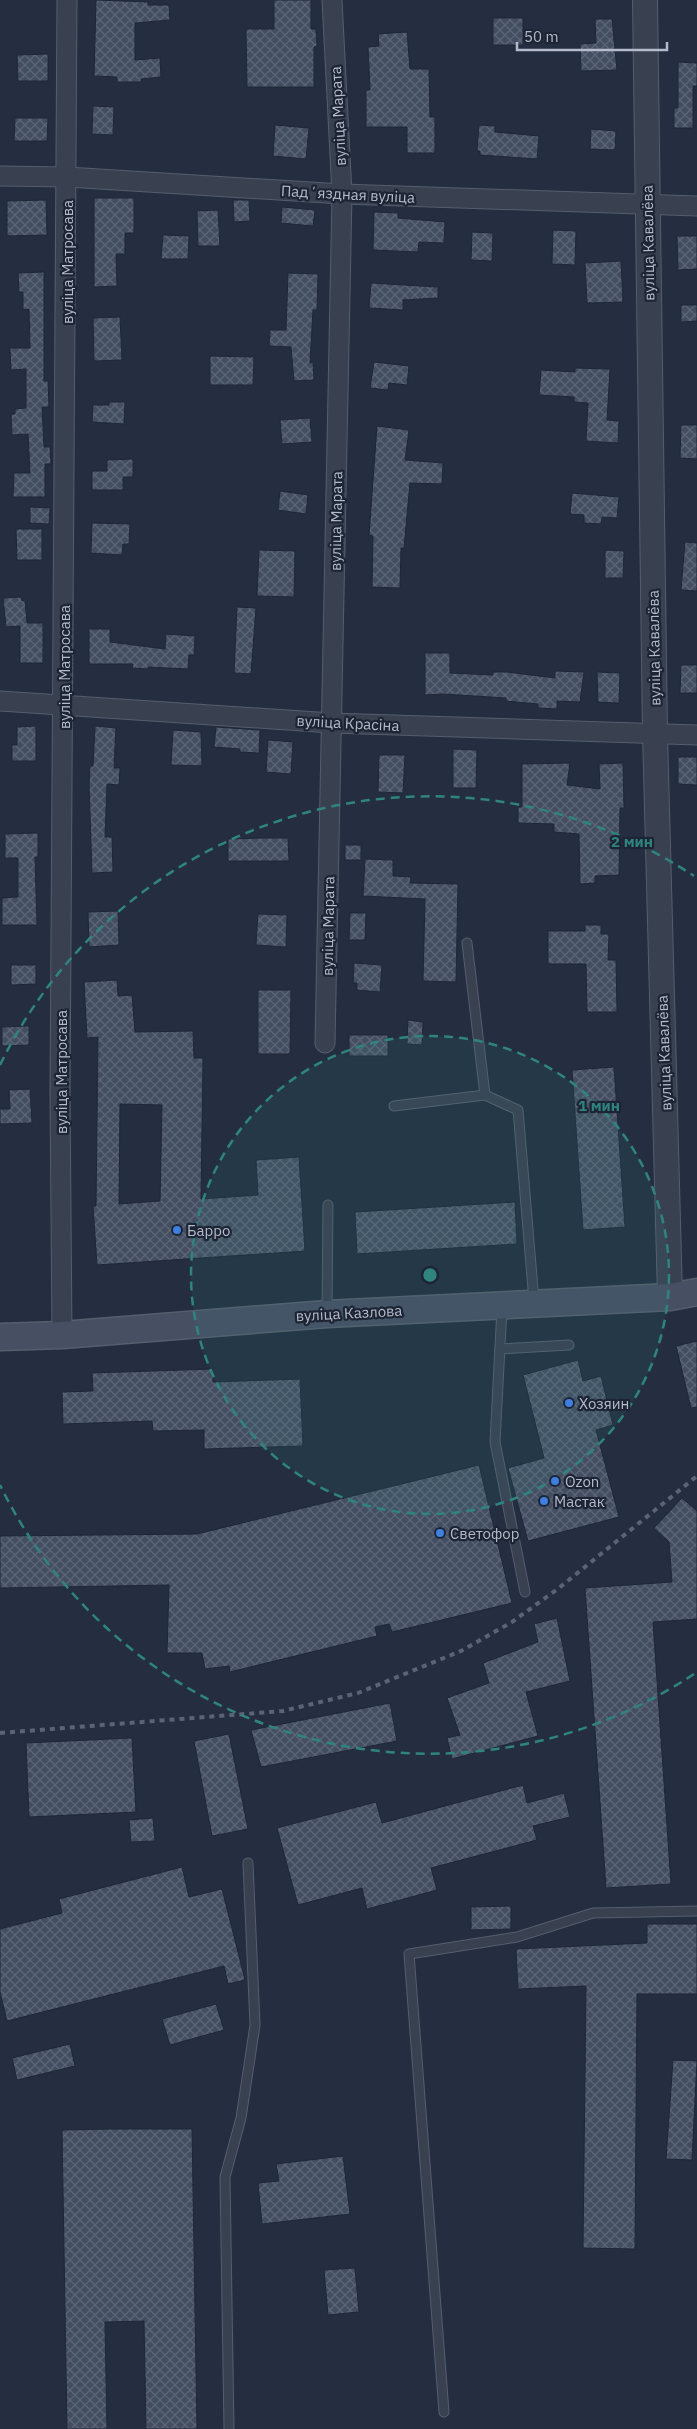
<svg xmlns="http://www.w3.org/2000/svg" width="697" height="2429" font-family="'IBM Plex Sans',sans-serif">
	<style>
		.building { fill: url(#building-cross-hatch); stroke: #1f2737; fill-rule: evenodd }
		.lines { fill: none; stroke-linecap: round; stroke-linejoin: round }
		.service-casing { stroke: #565e6d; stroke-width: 11 }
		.minor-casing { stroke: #565e6d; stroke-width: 21 }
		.tertiary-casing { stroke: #565e6d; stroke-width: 26 }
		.secondary-casing { stroke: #565e6d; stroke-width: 29 }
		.service { stroke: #394050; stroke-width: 9 }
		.minor { stroke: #394050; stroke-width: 19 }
		.tertiary { stroke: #394050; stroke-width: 24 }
		.secondary { stroke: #474f63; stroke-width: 26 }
		.rail { stroke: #5b6477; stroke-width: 4; stroke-dasharray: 5 5; stroke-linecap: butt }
		.ring { fill: none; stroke: #308480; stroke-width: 2.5; stroke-dasharray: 9 6 }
		.shop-dot { fill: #3f7fe0; stroke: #1d2535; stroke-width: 2 }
		.labels { text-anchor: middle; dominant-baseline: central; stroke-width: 4.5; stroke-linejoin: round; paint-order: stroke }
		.street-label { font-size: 15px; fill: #b5bbca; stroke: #1d2535 }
		.poi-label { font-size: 15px; fill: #b5bbca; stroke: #1d2535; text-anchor: start }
		.centre { fill: #308480; stroke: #1d2535; stroke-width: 2.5 }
		.ring-label { font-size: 15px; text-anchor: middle; font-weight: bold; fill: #308480; stroke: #1d2535; stroke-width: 4.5; stroke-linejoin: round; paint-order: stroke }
	</style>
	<defs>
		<pattern id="building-cross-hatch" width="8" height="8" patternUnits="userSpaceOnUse" patternTransform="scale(1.25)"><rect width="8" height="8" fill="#434e62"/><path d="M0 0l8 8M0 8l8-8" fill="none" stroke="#5c6677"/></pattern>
	</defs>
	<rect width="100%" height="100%" fill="#242e40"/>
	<g class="building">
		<path d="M96,0l52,2v3h21l1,15 -35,3v37l25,-2 1,19 -20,2v3h-24v-5l-23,-1z"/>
		<path d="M274,0h37v29h5l1,17 -3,1v40h-67l-1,-58h28z"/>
		<rect x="493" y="18" width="30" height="27"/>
		<path d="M595,19h17l5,51 -36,1 -1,-27 16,-1z"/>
		<path d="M407,32l3,37h19l1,48h5v36h-28v-26h-41v-37h4l-2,-43 11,-1 -1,-12z"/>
		<path d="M48,54v27h-30l-1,-26z"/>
		<path d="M678,62l19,1v23h-4v42h-19v-20h4z"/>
		<path d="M93,106l21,1 -1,28 -21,-1z"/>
		<path d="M15,118h33l-1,23h-33z"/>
		<path d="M275,125l34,3 -3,31 -33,-3z"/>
		<path d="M479,125l16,1v6l44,4 -2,23 -57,-4v-4h-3z"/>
		<path d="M591,129l25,2 -1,19 -25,-1z"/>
		<path d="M94,198h40v35h-9v21h-9l1,32 -23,1z"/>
		<path d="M46,200l1,35 -40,1v-35z"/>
		<path d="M233,200h16l1,21 -16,1z"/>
		<path d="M282,207l33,3 -2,16 -32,-3z"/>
		<path d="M218,210l2,36h-22l-1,-35z"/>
		<path d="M374,212l24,1v5l47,4 -1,21 -25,-1 -1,10 -45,-2z"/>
		<path d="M553,230l23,1 -1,34 -23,-1z"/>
		<path d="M472,232l21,1 -1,28 -21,-1z"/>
		<path d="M163,235l26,1 -1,23h-27z"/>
		<path d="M677,236h20v33l-19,1z"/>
		<path d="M621,261l2,41 -36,1 -2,-40z"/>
		<path d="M44,272v109h4l1,26h-7l2,40h6l1,17h-6v33h-32l1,-24h16l-2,-39 -16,1 -1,-21h4v-5l11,-1v-39l-15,1 -1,-22h20l-1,-39 -6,1v-18h-4l-1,-19z"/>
		<path d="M288,273l30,1 -1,36h-4l-3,53 3,-1 1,18 -20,1 -3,-34 -22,-1 1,-16h16z"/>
		<path d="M371,283l67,4v11l-35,2v10l-34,-2z"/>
		<path d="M681,305h16v16l-16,1z"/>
		<path d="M120,317l2,43 -28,1 -1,-43z"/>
		<path d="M210,356l44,1 -1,28h-43z"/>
		<path d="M374,362l35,4 -2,19 -18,-2 -1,7 -18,-2z"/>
		<path d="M575,368l35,1 -3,51 12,1 -1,22 -32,-2 2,-38 -14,-1v-5l-35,-2 2,-25 34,2z"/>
		<path d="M109,402h16l-1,22 -32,-2 1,-17h16z"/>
		<path d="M310,418l2,24 -30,2 -2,-24z"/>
		<path d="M681,425h16v34l-17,-1z"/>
		<path d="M377,426l32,4 -4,30 38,3 -1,21 -32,-1 -6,65h-3l-1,40 -28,-1 1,-51 -4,-1z"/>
		<path d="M133,459v18h-10v13h-31v-19h15v-11z"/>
		<path d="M280,491l28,4 -2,19 -28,-4z"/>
		<path d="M572,493l47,4 -2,21 -15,-1 -1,7 -17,-1v-8l-14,-1z"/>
		<path d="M30,507l20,1 -1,16 -19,-1z"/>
		<path d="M92,523l38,1 -1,20h-6l-1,11 -31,-2z"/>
		<path d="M16,529h26v31h-25z"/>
		<path d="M685,542l12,1v48l-16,-1z"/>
		<path d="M259,550l36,1 -1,46 -37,-1z"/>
		<path d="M605,550l19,1 -1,27h-18z"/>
		<path d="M21,597l1,4 3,-1 2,23h16v40h-23v-37l-14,1 -3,-29z"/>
		<path d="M237,607l19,1 -5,66 -17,-1z"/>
		<path d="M89,629h21v13l55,7 1,-15 29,2 -1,19h-5l-1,14 -40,-2v2l-16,-1 1,-4h-44z"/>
		<path d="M425,653h25v20l43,2v-3h14l48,6v-7l29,1 -4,30 -23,-1v8l-19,-1v-4l-32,-3v-3l-63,-4 -18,1z"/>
		<path d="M681,665h16v28h-17z"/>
		<path d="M597,672l23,1 -1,30 -21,-1z"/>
		<path d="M36,726v35h-24v-16h5v-18z"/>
		<path d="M95,726l21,2 -2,40h6l-1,17 -12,-1 -2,53h7l1,35 -21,1 -3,-89 1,-18h3z"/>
		<path d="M216,727l44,3 -1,23 -19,-1v-3l-26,-2z"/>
		<path d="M173,730l28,2 1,34 -31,-1z"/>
		<path d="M268,740l25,2 -2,32 -25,-2z"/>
		<path d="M453,749l24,1 -1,38h-23z"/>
		<path d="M379,755h26l-2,38 -25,-1z"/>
		<path d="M678,757h19v28l-19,-1z"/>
		<path d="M570,763l-3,22 33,4 -1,-25 24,-1 1,45h-4l-1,67 -24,1v7l-15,1 -1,-50 -25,-2v-8l-36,-1v-16h4v-43z"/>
		<path d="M38,833v24h-3l2,68h-35v-27l16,-1v-39h-13v-24z"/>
		<path d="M265,838h23l1,23h-61v-22z"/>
		<rect x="345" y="845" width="16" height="15"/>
		<path d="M365,859l28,1v16l18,1 -1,6 48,1 -2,98 -33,-1 2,-82 -62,-3z"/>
		<path d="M118,911l1,34 -30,2 -1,-35z"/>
		<path d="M350,913h16l-1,27h-16z"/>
		<path d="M258,914l29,1 -1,32 -30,-2z"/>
		<path d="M585,925h16v9h8l-1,26h8l1,52h-30l-1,-48h-38v-33h37z"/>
		<path d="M354,963l28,2 -2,27 -23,-2v-7h-4z"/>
		<path d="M11,965h25v19l-25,1z"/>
		<path d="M117,980l1,16 14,-1 3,37 58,-1 1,27h9l-2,141 57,-4 -2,-35 43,-3 6,94 -208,14 -4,-59h3l2,-169 -11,1 -3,-56zM120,1104l42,1 -2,96 -41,3z"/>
		<path d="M258,990h33l-1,64h-32z"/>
		<path d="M408,1020l15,2 -1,23 -15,-1z"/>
		<path d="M29,1026v19l-27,1v-19z"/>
		<rect x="349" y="1035" width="39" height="21"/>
		<path d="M614,1067l11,160 -42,3 -11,-160z"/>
		<path d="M30,1089l2,34 -32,1v-15h10l-1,-19z"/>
		<path d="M515,1202l2,42 -160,10 -2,-42z"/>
		<path d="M697,1341v66l-6,1 -15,-62z"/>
		<path d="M578,1360l5,21 18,-5 12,49 -17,5 23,87 -91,24 -20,-73 36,-10 -21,-83z"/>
		<path d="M213,1369v13l87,-3 3,67 -99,3v-19l-51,1 -1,-10 -89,3 -1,-32 31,-1 -1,-18z"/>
		<path d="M479,1465l33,138 -120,29 -3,-8 -14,3 2,9 -147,36 -1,-6 -24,3 -3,-16h-35l2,-68 -169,3v-52l197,-2z"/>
		<path d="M682,1498l15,13v108l-44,3 18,262 -65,4 -21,-300 87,-6 -3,-40 -15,-14z"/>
		<path d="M557,1618l13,63 -44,11 12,44 -86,23 -5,-21 13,-3 -13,-37 42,-15 -6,-20 55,-21 -4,-18z"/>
		<path d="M390,1703l7,38 -136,26 -10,-37z"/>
		<path d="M229,1734l19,95 -36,7 -18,-95z"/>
		<path d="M132,1738l4,74 -107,5 -3,-74z"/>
		<path d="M523,1785l4,18 37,-10 6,24 -37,9 4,14 -106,28 6,22 -70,19 -5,-21 -64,17 -21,-77 99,-26 6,21z"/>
		<path d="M153,1818l2,23 -24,1 -2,-22z"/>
		<path d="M182,1867l7,30 33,-8 23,91 -17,4 -4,-18 -217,55 -7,-29v-63l62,-16 -3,-14z"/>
		<path d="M511,1906v23l-40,1v-23z"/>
		<path d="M647,1924h50v70h-60l-2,255 -52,-1 3,-262 -68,3 -2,-40 131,-6z"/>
		<path d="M216,2004l8,26 -54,15 -8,-26z"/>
		<path d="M70,2044l5,22 -58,14 -5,-22z"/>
		<path d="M673,2060l24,1 -5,99 -26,-1z"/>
		<path d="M109,2129h83l5,300h-51l-2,-108 -39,1 2,107h-40l-5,-299z"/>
		<path d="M343,2156l7,58 -88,10 -4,-41 21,-2 -3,-17z"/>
		<path d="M355,2268l4,44 -31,3 -4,-45z"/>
	</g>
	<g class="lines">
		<g class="service-casing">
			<g id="service">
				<path d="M467,943l18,152"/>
				<path d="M394,1106l91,-11 33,15 16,191"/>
				<path d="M502,1308l-7,134 30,150"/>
				<path d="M327,1311l1,-106"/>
				<path d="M500,1349l69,-4"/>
				<path d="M444,2412l-35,-458 108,-17 76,-24 104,-2"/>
				<path d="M229,2429l-4,-252 16,-59 14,-93 -7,-162"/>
			</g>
		</g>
		<g class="minor-casing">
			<g id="minor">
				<path d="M0,176l67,1 275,17 355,12"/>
				<path d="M0,701l332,22 365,12"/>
				<path d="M325,1043l17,-849 -10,-194"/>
				<path d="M62,1335l-2,-241 7,-1094"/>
			</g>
		</g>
		<g class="tertiary-casing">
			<path id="tertiary" d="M645,0l10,734 15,563"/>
		</g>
		<g class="secondary-casing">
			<path id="secondary" d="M0,1337l62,-2 265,-21 343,-17 27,-5"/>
		</g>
		<use href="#service" class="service"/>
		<use href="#minor" class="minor"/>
		<use href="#tertiary" class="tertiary"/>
		<use href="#secondary" class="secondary"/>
		<path class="rail" d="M0,1733l283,-22 75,-18 103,-42 51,-29 47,-34 138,-112"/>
	</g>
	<circle cx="430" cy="1275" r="239" fill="#308480" fill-opacity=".12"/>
	<g class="ring">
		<circle cx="430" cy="1275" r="239"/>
		<path d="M694 1674A478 478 0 0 1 0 1485M0 1065A478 478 0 0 1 694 876"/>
	</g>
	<g class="shop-dot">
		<circle cx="177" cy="1230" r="5"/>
		<circle cx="569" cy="1403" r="5"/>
		<circle cx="555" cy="1481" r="5"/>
		<circle cx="544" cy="1501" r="5"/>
		<circle cx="440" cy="1533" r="5"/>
	</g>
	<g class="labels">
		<g class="street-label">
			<text transform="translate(338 116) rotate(-93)">вуліца Марата</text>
			<text transform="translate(348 194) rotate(3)">Падʼяздная вуліца</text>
			<text transform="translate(648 243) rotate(-91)">вуліца Кавалёва</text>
			<text transform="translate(67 262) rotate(-90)">вуліца Матросава</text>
			<text transform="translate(336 521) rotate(-89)">вуліца Марата</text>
			<text transform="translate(654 648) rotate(-91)">вуліца Кавалёва</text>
			<text transform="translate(64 667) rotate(-90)">вуліца Матросава</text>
			<text transform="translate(348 723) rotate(3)">вуліца Красіна</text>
			<text transform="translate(328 926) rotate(-89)">вуліца Марата</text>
			<text transform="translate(664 1053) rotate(-92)">вуліца Кавалёва</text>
			<text transform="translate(61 1072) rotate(-90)">вуліца Матросава</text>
			<text transform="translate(349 1313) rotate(-3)">вуліца Казлова</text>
		</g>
		<g class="poi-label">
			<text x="187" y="1230">Барро</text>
			<text x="579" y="1403">Хозяин</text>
			<text x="565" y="1481">Ozon</text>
			<text x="554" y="1501">Мастак</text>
			<text x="450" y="1533">Светофор</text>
		</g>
	</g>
	<circle cx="430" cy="1275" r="8" class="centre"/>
	<g class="ring-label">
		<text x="632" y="847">2 мин</text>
		<text x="599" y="1111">1 мин</text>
	</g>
	<path d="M517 42v8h150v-8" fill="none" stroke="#b5bbca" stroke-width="2.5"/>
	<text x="524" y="42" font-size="15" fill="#b5bbca" stroke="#1d2535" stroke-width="4" paint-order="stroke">50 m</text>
</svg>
